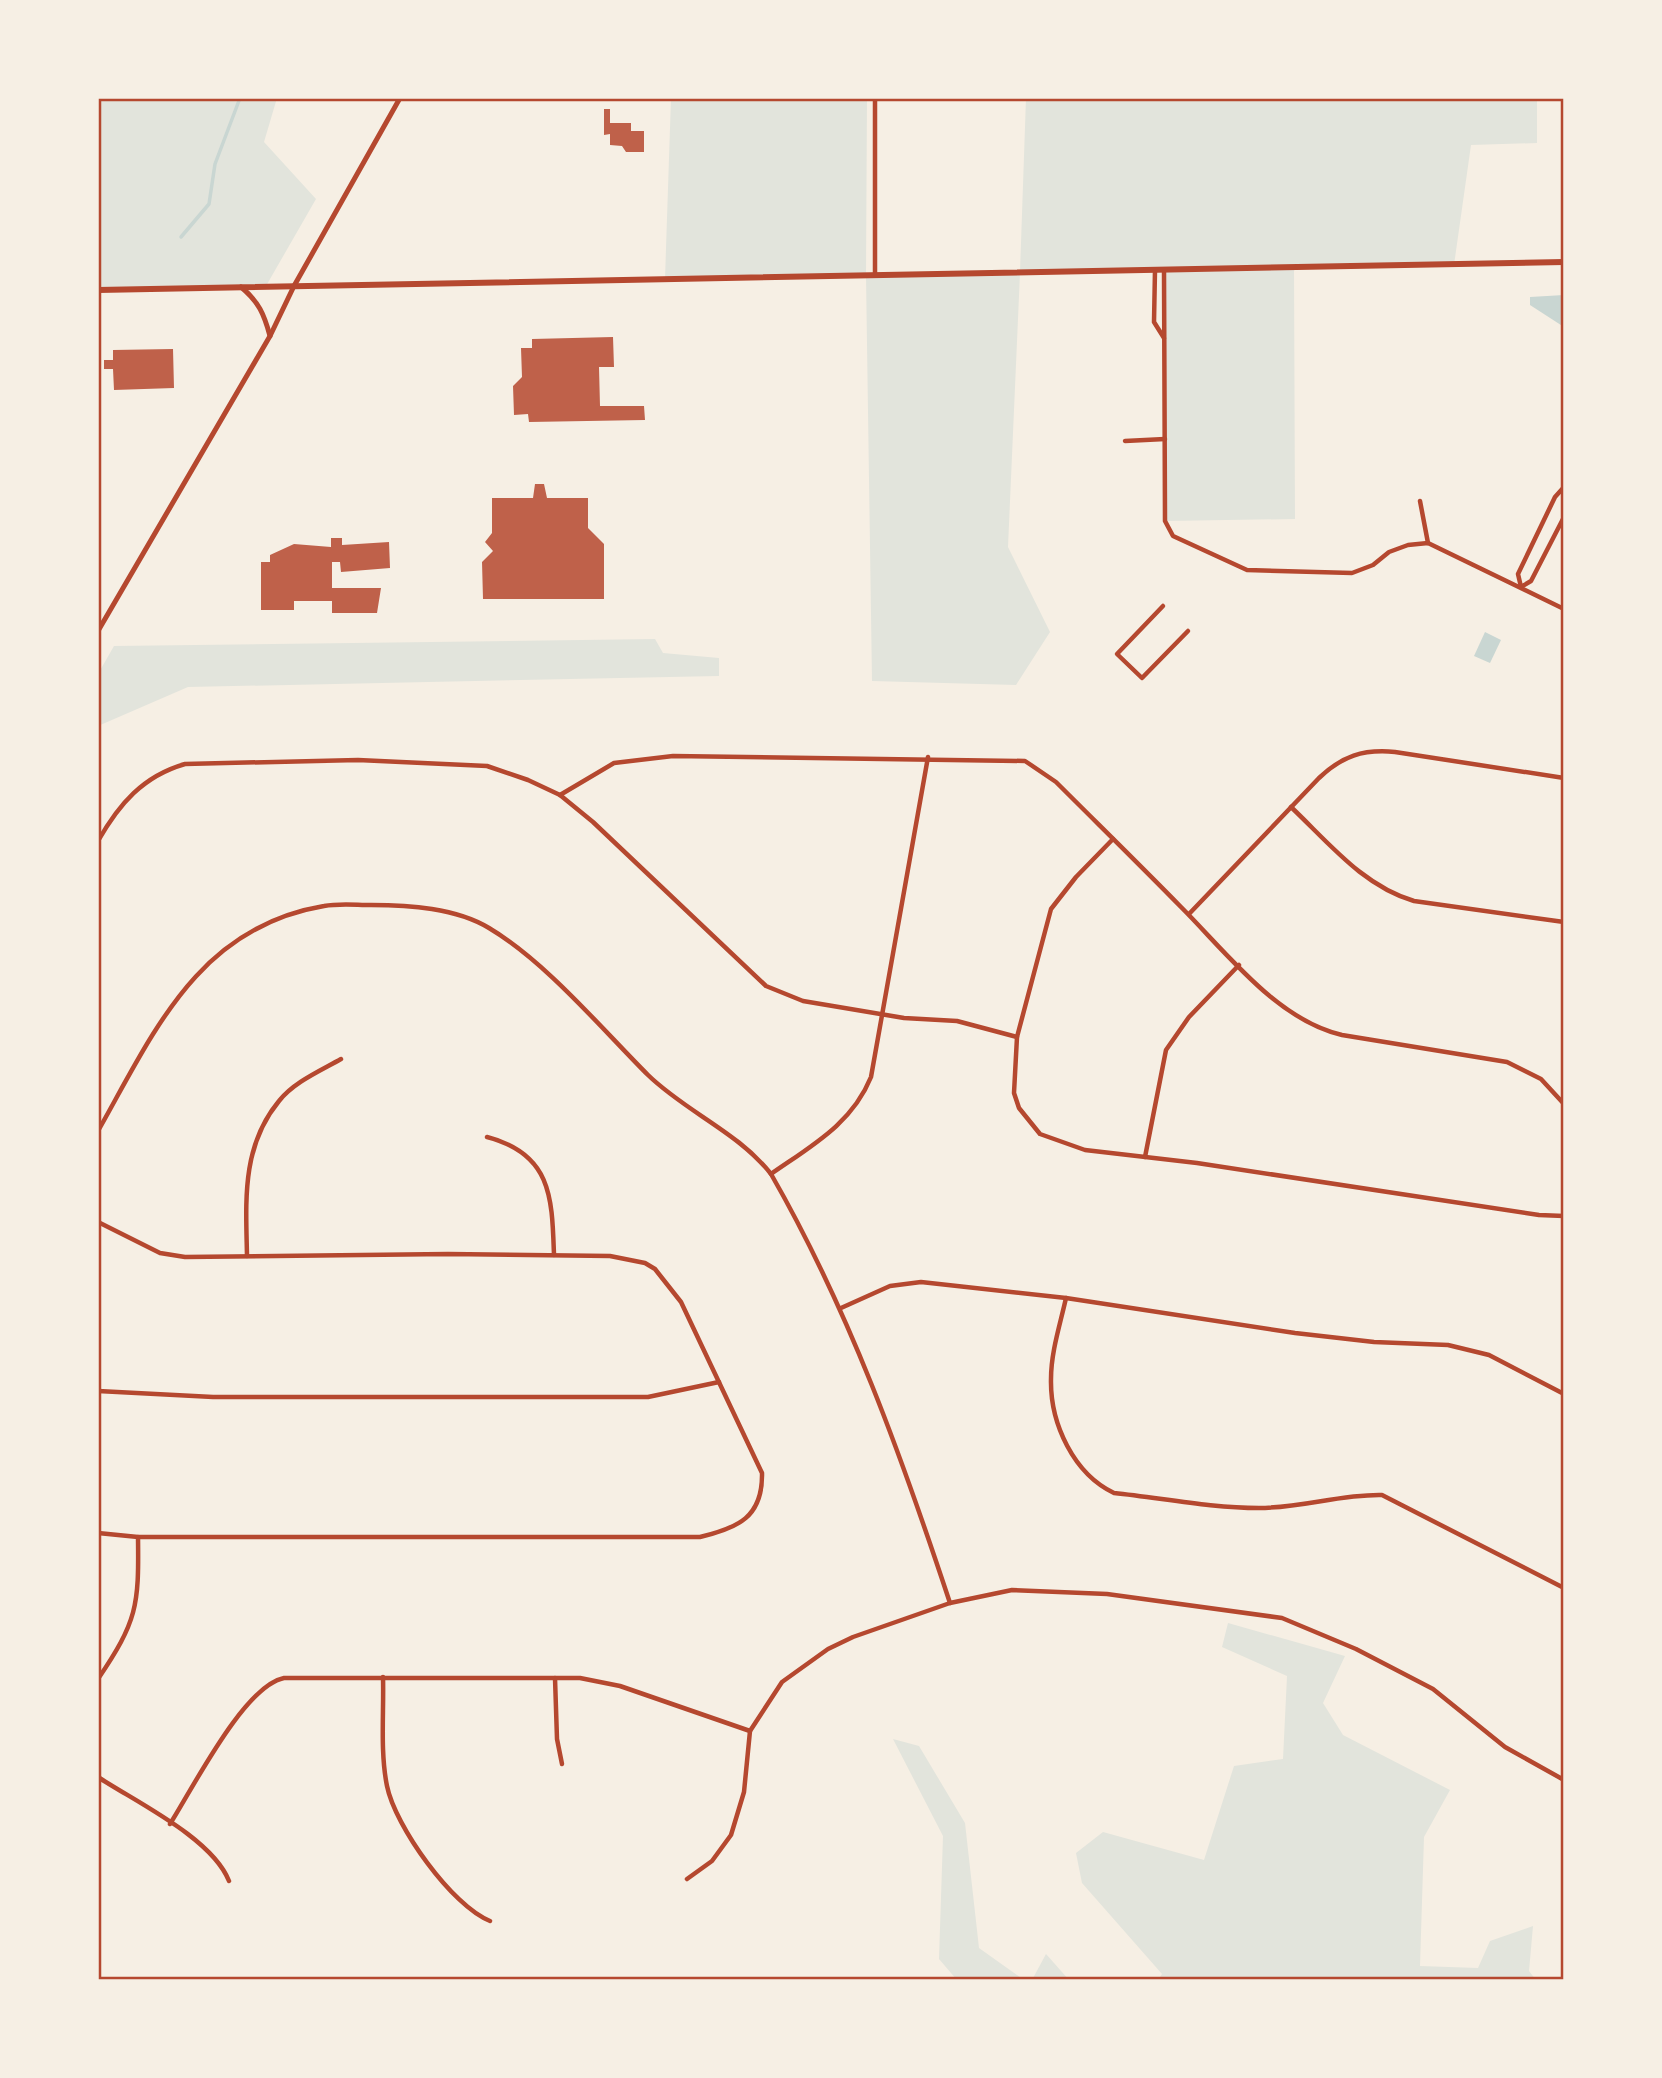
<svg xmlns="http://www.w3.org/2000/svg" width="1662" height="2078" font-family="'Alegreya Sans',sans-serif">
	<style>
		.green { fill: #e2e4dc }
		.water { fill: #c9d6d2 }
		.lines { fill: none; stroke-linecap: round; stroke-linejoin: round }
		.stream { stroke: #c9d6d2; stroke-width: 3.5 }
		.building { fill: #bf614a }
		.minor { stroke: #b5482f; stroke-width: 4.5 }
		.tertiary { stroke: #b5482f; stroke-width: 5 }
		.secondary { stroke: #b5482f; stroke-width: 6 }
		.neatline { fill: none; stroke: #b5482f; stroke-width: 2.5 }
	</style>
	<rect width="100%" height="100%" fill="#f6efe4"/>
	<g class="green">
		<path d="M98,98h179l-13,44 52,57 -50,87 -168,4z"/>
		<path d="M671,98h196l-1,177 154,-3 6,-174h511v45l-66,2 -17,120 -160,3 1,251 -130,2 -1,-251 -144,3 -12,274 42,85 -34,53 -144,-4 -6,-405 -201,3z"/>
		<path d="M655,639l8,14 56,5v18l-531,11 -90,39v-52l16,-28z"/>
		<path d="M1228,1623l117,33 -22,47 20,32 107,55 -26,47 -4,129 58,2 12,-27 43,-15 -4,45 7,9h-378l4,-6 -80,-91 -6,-30 27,-21 101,28 30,-94 49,-7 4,-83 -65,-29z"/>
		<path d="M893,1739l26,7 46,77 14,125 45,32h-67l-18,-21 4,-123z"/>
		<path d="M1046,1954l23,26h-37z"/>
	</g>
	<g class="water">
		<path d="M1564,295v32l-34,-22v-8z"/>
		<path d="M1485,632l16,8 -11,23 -16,-7z"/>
	</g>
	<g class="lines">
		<path class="stream" d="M181,237l28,-33 6,-40 25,-66"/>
	</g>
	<g class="building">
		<path d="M604,109h6v14h21v8h13v21h-18l-4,-6 -12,-1v-11l-6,1z"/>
		<path d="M613,337l1,30h-15l1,39h44l1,14 -116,2 -1,-8 -14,1 -1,-29 9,-9 -1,-29h11v-9z"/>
		<path d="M173,349l1,39 -60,2 -1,-21h-9v-9h9v-10z"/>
		<path d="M535,484h9l3,14h41v30l16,16v55h-121l-1,-37 11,-11 -8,-9 7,-9v-35h41z"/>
		<path d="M331,538h11v7l47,-3 1,26 -49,4 -1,-10h-8v26h49l-4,25h-45v-12h-38v9h-33v-48h9v-7l24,-11 37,3z"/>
	</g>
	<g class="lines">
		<g class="minor">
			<path d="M1155,270l-1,52 10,16"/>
			<path d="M1164,270l1,251 8,15 74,34 105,3 21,-8 16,-13 19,-7 20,-2 136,66"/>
			<path d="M875,275v-177"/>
			<path d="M1125,441l40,-2"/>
			<path d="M1564,487l-9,10 -37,77 3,13 10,-6 33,-64"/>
			<path d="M1420,501l8,42"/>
			<path d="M1163,606l-46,48 25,24 46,-47"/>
			<path d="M560,795l54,-32 59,-7 352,5 31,21c42,42 84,83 125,125 46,46 96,113 161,128l165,27 34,17 23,25"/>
			<path d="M1291,807c38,36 72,79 123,94l150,21"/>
			<path d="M1113,839l-37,38 -25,32 -34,128 -3,56 5,15 21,26 45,16 112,13 342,52 25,1"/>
			<path d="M98,841c21,-37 45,-65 87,-77l173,-4 129,6 41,14 32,15 33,27 173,164 37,15 101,17 53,3 60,16"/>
			<path d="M1189,914l130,-136c23,-22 44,-29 76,-26l169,26"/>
			<path d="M98,1131c56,-99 100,-204 226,-225 15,-3 32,-1 47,-1 38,0 85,3 118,23 57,34 112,100 159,147 38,37 90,57 123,99 78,136 130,281 179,429"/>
			<path d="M487,1137c65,17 65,61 67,118"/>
			<path d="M1145,1157l21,-107 23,-33 50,-52"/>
			<path d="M771,1174c40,-28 81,-50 100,-97l57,-320"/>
			<path d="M98,1222l62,31 25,4 263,-3 162,2 35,7 10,6 26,33 81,171c1,44 -24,55 -62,64h-562l-40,-4"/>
			<path d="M247,1256c-1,-54 -6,-109 32,-155 15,-19 41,-30 62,-42"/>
			<path d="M1066,1298c-6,27 -15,54 -15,81 -1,45 23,95 63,114 48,5 97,15 145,15 42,0 82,-14 123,-13l182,93"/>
			<path d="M841,1308l49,-22 31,-4 145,16 229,35 79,9 74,3 41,10 75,39"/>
			<path d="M98,1391l115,6h435l71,-15"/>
			<path d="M383,1677c1,35 -3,75 4,109 8,40 65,120 103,135"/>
			<path d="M555,1678l2,61 5,25"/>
			<path d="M98,1679c39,-58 41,-72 40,-142"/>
			<path d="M98,1777c38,25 114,61 131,104"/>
			<path d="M170,1824c23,-36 74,-138 114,-146h296l40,8 130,45"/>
			<path d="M687,1879l25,-18 19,-26 13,-43 6,-61 32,-49 46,-33 25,-12 97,-34 62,-13 95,4 175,24 74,31 77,40 72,58 59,33"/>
		</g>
		<g class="tertiary">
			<path d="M241,287c18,15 23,27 29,49"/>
			<path d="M98,631l172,-295 24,-50 106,-188"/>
		</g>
		<path class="secondary" d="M98,290l1466,-28"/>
	</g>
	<rect width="1662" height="2078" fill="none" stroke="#f6efe4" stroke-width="200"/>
	<rect x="100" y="100" width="1462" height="1878" class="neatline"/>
</svg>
